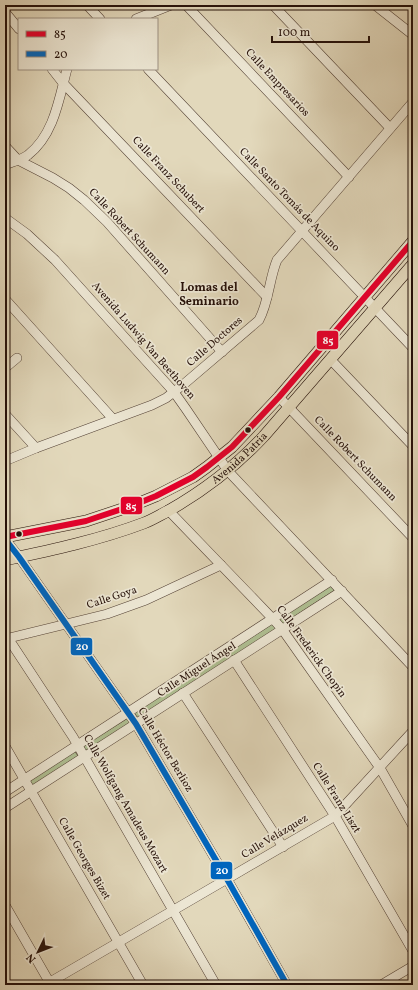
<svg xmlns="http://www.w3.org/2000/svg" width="418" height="990" font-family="Vollkorn,serif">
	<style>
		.green { fill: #afc093; stroke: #6a684e }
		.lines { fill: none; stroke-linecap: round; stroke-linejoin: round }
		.minor-casing { stroke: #544236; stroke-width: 10 }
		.major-casing { stroke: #251009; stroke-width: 12 }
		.minor { stroke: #ece6d3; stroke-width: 9 }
		.major { stroke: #e2d8bb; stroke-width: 11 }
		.bus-1-casing { stroke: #ece6d3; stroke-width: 9 }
		.bus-2-casing { stroke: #ece6d3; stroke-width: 9 }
		.bus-1 { stroke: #e4002b; stroke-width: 6 }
		.bus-2 { stroke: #0065bd; stroke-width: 6 }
		.bus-dot { fill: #251009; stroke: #ece6d3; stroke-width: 1.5 }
		.labels { text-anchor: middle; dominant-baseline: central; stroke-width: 3.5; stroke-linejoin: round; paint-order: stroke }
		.street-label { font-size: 11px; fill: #251009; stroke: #ece6d3 }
		.neighbourhood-label { font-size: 12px; font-weight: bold; fill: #251009; stroke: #ece6d3 }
		.line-badge { stroke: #ece6d3; stroke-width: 1.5 }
		.badge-label { font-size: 11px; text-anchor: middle; font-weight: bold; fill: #fff }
	</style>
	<rect width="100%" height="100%" fill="#e2d8bb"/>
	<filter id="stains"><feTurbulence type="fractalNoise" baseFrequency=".005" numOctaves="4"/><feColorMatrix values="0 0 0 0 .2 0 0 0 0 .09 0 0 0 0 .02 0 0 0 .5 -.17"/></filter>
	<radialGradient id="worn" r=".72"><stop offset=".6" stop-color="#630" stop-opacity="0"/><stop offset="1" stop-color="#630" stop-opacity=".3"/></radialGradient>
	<g class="green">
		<path d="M329,585l6,5 -52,34 -4,-5z"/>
		<path d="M272,624l4,5 -137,90 -5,-6z"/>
		<path d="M128,718l3,5 -46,28 -2,-5z"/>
		<path d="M74,750l4,6 -47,31 -4,-6z"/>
	</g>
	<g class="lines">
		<g class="minor-casing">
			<g id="minor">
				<path d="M87,5l13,14"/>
				<path d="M186,5l163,172"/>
				<path d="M273,5l117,123"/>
				<path d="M375,5l38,30"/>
				<path d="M5,12l14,17"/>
				<path d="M136,19l35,-14"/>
				<path d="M52,69l11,14 204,214"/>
				<path d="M148,69l265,279"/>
				<path d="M5,146l13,14 35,18 16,10 15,12 23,22 115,130"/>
				<path d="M5,165c7,-3 16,-5 23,-10 26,-20 31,-56 39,-86"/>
				<path d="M5,218l22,16 28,26 119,132 12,17 42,62 185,196"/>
				<path d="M5,299l108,120"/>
				<path d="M331,360l82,86"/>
				<path d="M5,368l12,-10"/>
				<path d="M279,397l134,141"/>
				<path d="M5,414l31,34"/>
				<path d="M5,461l31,-13 116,-43 14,-7 18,-14 75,-64c10,-18 10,-41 18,-60l136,-158"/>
				<path d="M168,510l105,109 9,10 98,139 33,58"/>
				<path d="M5,539l14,18 117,167 91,155 60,106"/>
				<path d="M8,638l65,99 143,248"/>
				<path d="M5,639l102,-25 39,-14 75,-35"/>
				<path d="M234,660l101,156 78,135"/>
				<path d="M183,693l100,154"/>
				<path d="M5,746l138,239"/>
				<path d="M5,792l327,-212"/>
				<path d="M5,808l337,-217"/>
				<path d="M5,905l46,80"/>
				<path d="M45,985l182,-106 108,-63 78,-85"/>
				<path d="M381,985l32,-19"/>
			</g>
		</g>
		<g class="major-casing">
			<g id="major">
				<path d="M5,537l81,-16 48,-16 22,-9 37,-19 14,-10 25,-20 47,-50 134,-156"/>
				<path id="s1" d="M5,560c47,-10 94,-20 139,-37 8,-3 16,-8 24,-12 37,-21 67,-44 96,-75l149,-172"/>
			</g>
		</g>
		<use href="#minor" class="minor"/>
		<use href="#major" class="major"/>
		<g class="bus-1-casing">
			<path id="bus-1" d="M5,537l81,-16 48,-16 22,-9 37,-19 14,-10 25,-20 47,-50 134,-156"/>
		</g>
		<g class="bus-2-casing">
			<path id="bus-2" d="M5,539l14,18 117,167 91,155 60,106"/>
		</g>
		<use href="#bus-1" class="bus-1"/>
		<use href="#bus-2" class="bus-2"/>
	</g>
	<g class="bus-dot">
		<circle cx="248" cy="430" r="3.5"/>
		<circle cx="19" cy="534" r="3.5"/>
	</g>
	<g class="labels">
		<g class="street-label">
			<text transform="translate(277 83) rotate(47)">Calle Empresarios</text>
			<text transform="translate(168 175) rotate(47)">Calle Franz Schubert</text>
			<text transform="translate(289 200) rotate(46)">Calle Santo Tomás de Aquino</text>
			<text transform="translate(129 232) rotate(47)">Calle Robert Schumann</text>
			<text transform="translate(143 341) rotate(49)">Avenida Ludwig Van Beethoven</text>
			<text transform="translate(215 342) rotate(-41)">Calle Doctores</text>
			<text stroke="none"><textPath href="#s1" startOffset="260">Avenida Patria</textPath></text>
			<text transform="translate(355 459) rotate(46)">Calle Robert Schumann</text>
			<text transform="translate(112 598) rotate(-18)">Calle Goya</text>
			<text transform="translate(311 652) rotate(54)">Calle Frederick Chopin</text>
			<text transform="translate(197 670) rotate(-33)">Calle Miguel Ángel</text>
			<text transform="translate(165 750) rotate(59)">Calle Héctor Berlioz</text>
			<text transform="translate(336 798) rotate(58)">Calle Franz Liszt</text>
			<text transform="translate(125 804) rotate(60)">Calle Wolfgang Amadeus Mozart</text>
			<text transform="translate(275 837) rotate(-31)">Calle Velázquez</text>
			<text transform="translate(84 859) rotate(60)">Calle Georges Bizet</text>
		</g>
		<g class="neighbourhood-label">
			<text x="209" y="288">Lomas del<tspan x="209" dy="14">Seminario</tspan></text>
		</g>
	</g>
	<g class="line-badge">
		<rect x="316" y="330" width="23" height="20" rx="4" fill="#e4002b"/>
		<rect x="120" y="496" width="23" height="19" rx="4" fill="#e4002b"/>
		<rect x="70" y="637" width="23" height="19" rx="4" fill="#0065bd"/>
		<rect x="210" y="861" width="23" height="19" rx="4" fill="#0065bd"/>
	</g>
	<g class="badge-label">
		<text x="328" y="344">85</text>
		<text x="131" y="510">85</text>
		<text x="82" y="650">20</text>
		<text x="222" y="874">20</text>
	</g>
	<rect width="418" height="990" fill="none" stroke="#e2d8bb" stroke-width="20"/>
	<rect x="6" y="6" width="406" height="978" fill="none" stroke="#251009" stroke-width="2"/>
	<rect x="10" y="10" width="398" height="970" fill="none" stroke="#251009"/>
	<rect x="18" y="18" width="140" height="52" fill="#ece6d3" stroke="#9c9082"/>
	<rect x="26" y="31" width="20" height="6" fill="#e4002b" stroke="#9c9082"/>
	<text x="54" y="38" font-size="12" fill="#251009">85</text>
	<rect x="26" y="51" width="20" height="6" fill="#0065bd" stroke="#9c9082"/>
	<text x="54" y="58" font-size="12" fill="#251009">20</text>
	<g transform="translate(38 952) rotate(227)" stroke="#ece6d3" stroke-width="3" paint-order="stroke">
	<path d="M0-3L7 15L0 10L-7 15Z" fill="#251009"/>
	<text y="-6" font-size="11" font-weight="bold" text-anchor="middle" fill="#251009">N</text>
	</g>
	<path d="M272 36v6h97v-6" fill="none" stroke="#251009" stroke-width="2"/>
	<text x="278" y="36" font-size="12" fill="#251009" stroke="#ece6d3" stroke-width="3" paint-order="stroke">100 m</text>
	<rect width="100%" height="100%" filter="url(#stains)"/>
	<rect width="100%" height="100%" fill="url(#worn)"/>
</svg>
